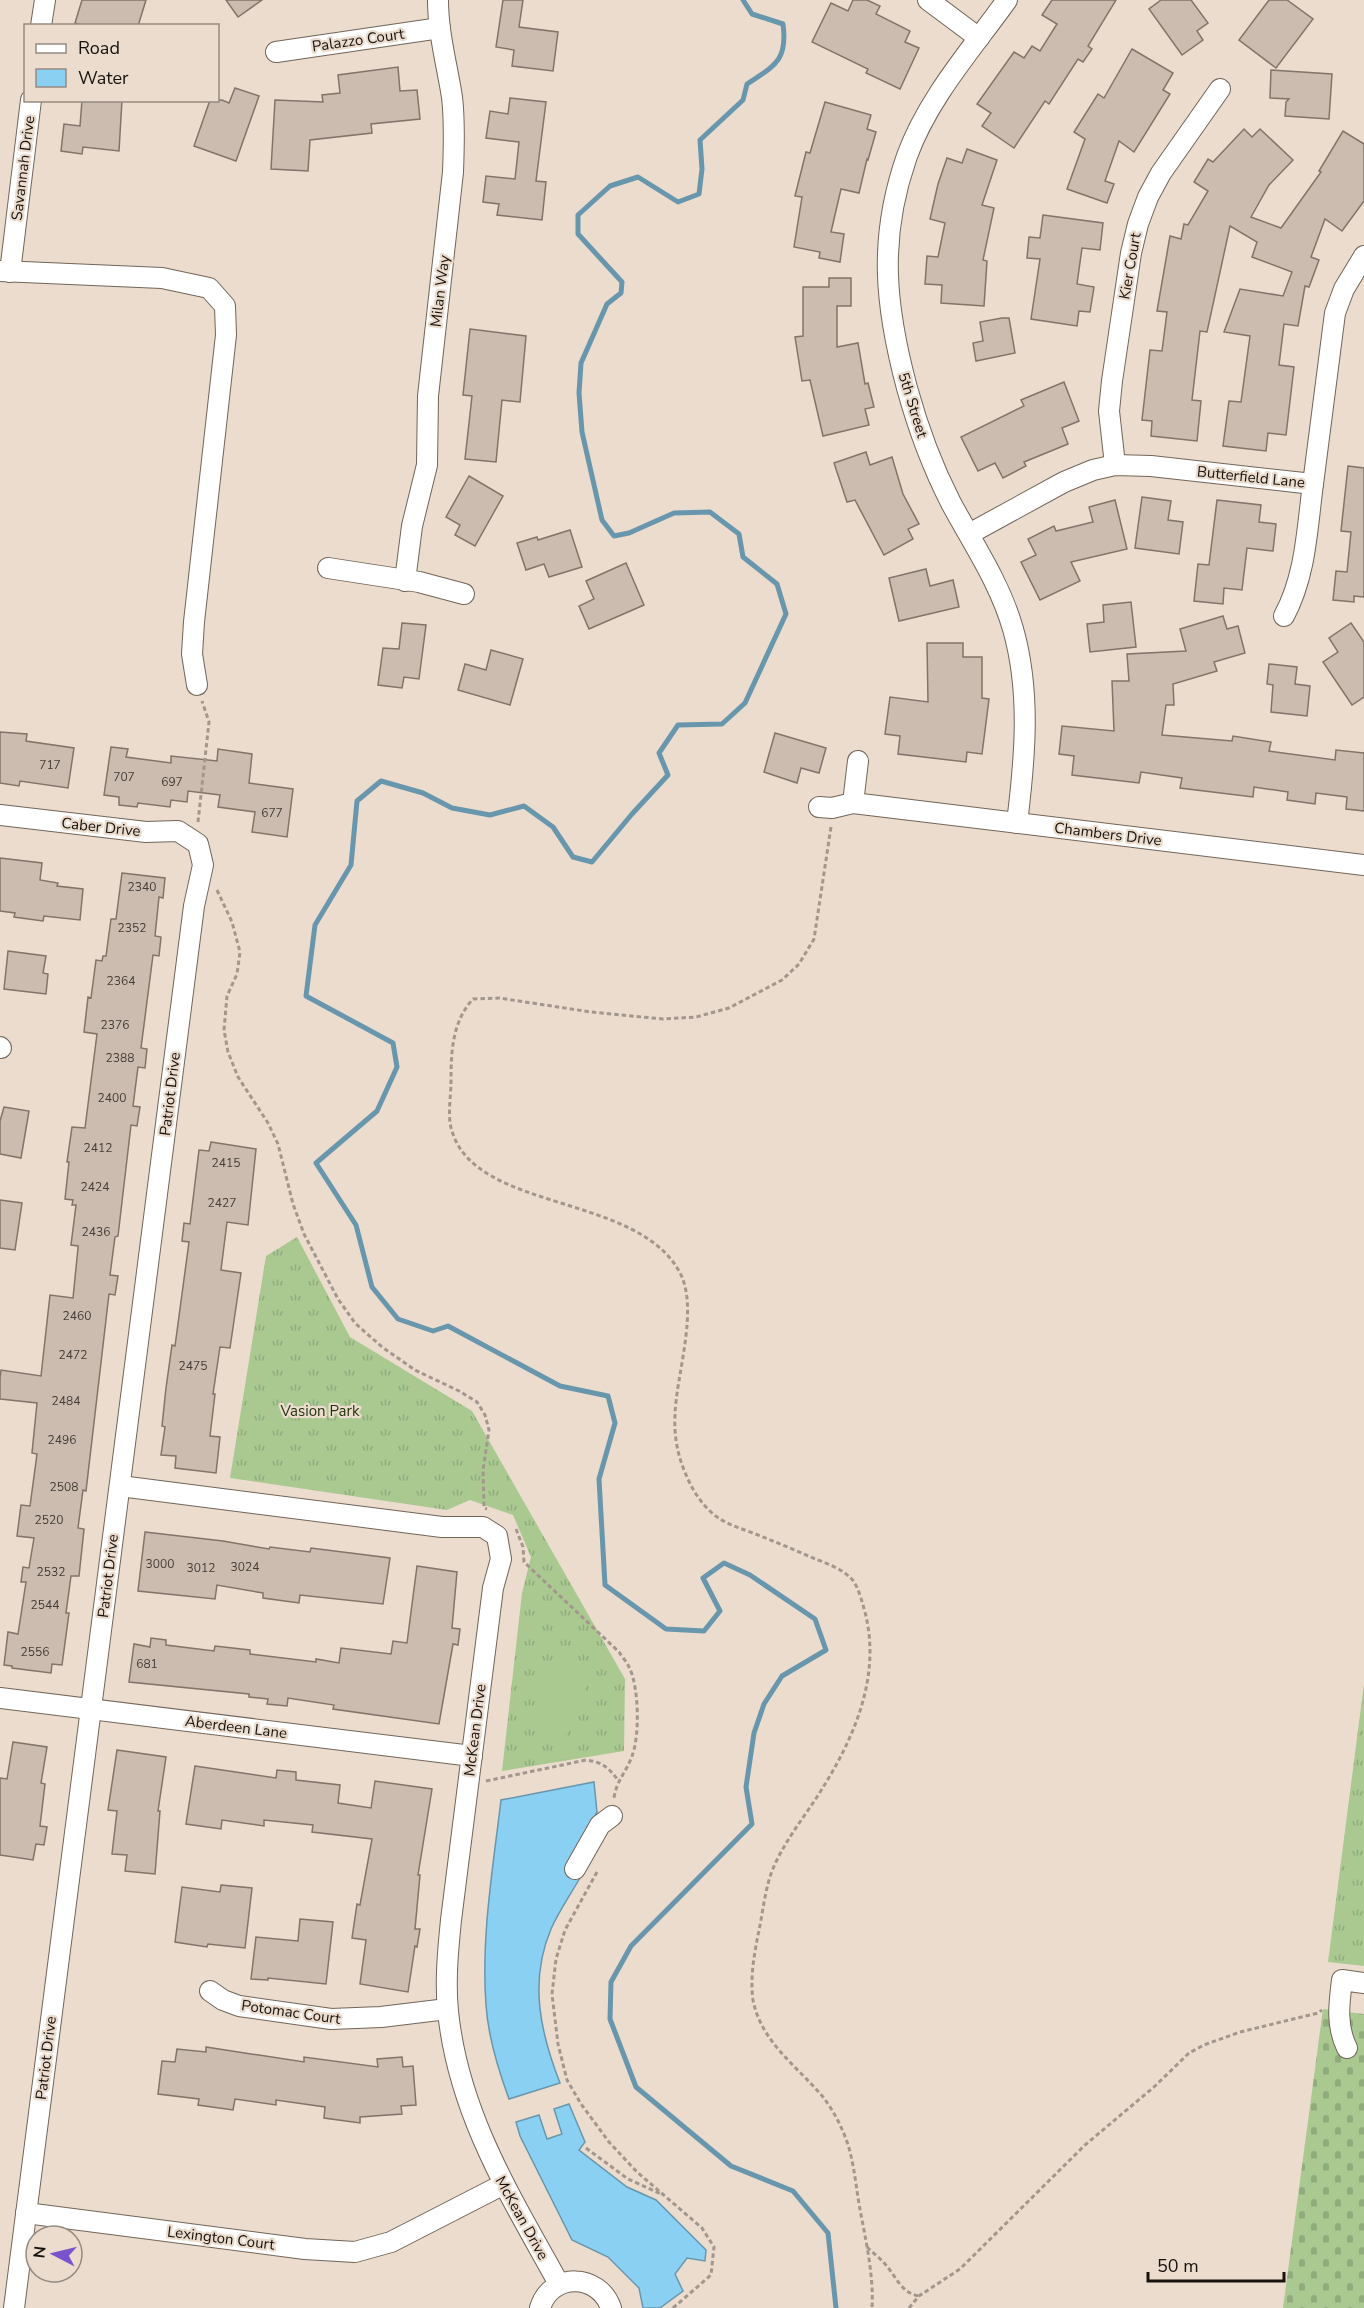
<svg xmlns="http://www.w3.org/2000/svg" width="1364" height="2308" font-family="'Nunito Sans',sans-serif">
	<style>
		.grass { fill: url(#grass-tufts) }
		.cemetery { fill: url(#cemetery-stones) }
		.garden { fill: #a9c991 }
		.water { fill: #8ad0f2; stroke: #6897ad; stroke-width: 1.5 }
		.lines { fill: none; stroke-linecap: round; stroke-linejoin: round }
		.stream { stroke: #6897ad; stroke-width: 5 }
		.building { fill: #cbbcaf; stroke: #817468; stroke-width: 1.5 }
		.minor-casing { stroke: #726559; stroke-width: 22 }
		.path { stroke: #a3978d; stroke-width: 3; stroke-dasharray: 4.5 3; stroke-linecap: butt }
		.minor { stroke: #fff; stroke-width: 20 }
		.labels { text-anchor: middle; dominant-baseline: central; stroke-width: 4.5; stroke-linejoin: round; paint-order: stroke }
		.number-label { font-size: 12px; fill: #443c36 }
		.street-label { font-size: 15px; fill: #17120d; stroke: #ebdcce }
		.park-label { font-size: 15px; fill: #1f330a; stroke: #ebdcce }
	</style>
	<defs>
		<pattern id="grass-tufts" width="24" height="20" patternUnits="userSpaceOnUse" patternTransform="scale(1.5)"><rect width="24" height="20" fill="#a9c991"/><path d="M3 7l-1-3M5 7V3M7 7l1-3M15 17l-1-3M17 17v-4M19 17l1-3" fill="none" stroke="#91ac7c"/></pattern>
		<pattern id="cemetery-stones" width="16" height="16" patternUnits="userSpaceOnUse" patternTransform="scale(1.5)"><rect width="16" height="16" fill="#a9c991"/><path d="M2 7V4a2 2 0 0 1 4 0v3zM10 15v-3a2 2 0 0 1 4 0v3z" fill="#91ac7c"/></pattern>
	</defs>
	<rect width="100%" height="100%" fill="#ebdcce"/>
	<g class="grass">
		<path d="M297,1237l53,100 122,74 153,268 -1,72 -122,20 20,-178 9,-36 -18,-42 -43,-15 -23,10 -217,-32 36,-222z"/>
		<path d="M1364,1684v282l-36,-4z"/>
	</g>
	<path class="cemetery" d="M1323,2009l41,5v294h-81z"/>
	<path class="garden" d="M552,1663l37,15 -26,64 -37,-15z"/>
	<g class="water">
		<path d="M594,1782l3,30 -27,54 11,10c-10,18 -22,35 -30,53 -22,52 -11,103 9,154l-51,16c-11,-30 -21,-62 -23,-94 -5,-69 7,-137 15,-205z"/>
		<path d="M569,2104l16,38 -6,8 48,37 29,13 50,50 -1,11 -18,-3 -12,16 8,17 -23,17h-17l-4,-20 -31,-31 -36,-17 -52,-104 -4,-14 23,-7 8,24 15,-5 -8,-25z"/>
	</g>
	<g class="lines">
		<path class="stream" d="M743,0l9,14 31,10c5,37 -9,42 -36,60l-4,16 -43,40 2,29 -3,25 -21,8 -40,-25 -28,9 -32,29v19l44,48 -1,11 -14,11 -26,59 -2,30 3,39 20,88 12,16 15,-3 45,-20 36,-1 29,22 4,23 34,27 9,30 -41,89 -23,21 -44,1 -19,28 9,22 -36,39 -40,48 -19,-5 -20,-30 -29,-21 -34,9 -38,-7 -29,-15 -42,-12 -24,20 -6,64 -36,60 -9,71 87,47 4,24 -20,44 -61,52 40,62 16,62 26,32 35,12 15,-5 112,60 48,10 7,27 -16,56 6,106 61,44 38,2 16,-20 -17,-33 21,-15 26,12 65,44 11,31 -44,26 -18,28 -10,29 -8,54 6,37 -121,122 -20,36 -1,37 26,68 95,79 62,25 35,42 8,75"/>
	</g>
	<g class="building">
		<path d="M82,0h64l-8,26h-54l-9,-3z"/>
		<path d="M226,0h36l-24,17z"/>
		<path d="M503,0h20l-4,27 39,5 -5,39 -41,-5 2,-16 -18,-3z"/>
		<path d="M853,0h14l13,6 -4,8 34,17 -5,11 14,6 -19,41 -34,-16 2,-4 -56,-27 19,-39 17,8z"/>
		<path d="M1052,0h64l-28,46 4,3 -9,13 -5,-3 -29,45 -4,-3 -31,47 -32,-22 9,-13 -14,-9 37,-52 10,6 8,-12 8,5 17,-27 -15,-9z"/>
		<path d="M1161,0h30l17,23 -11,8 6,9 -21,15 -33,-46z"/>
		<path d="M1269,0h18l26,19 -37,49 -37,-28z"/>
		<path d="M1132,49l41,24 -10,17 7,4 -36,58 -15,-11 -14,40 9,3 -7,19 -40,-14 18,-50 -11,-7 24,-38 6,4z"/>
		<path d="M398,67l2,24 17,-1 3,29 -49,5 1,9 -62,7 -2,31 -37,-2 4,-69 48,2 -1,-7 18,-2 -2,-18z"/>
		<path d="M1271,70l61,4 -3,45 -44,-3 1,-14 3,-3 -19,-1z"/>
		<path d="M235,88l24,8 -23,65 -42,-15 16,-46h12l7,3z"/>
		<path d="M510,98l36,4 -10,79 10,1 -4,38 -45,-5 2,-11 -16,-2 3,-26 29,3 4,-37 -33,-4 4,-27 18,3z"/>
		<path d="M82,100h40l-3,51 -36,-4 -1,7 -21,-3 3,-27 16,2z"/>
		<path d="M825,102l46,13 -4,14 9,3 -8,28 -1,-1 -8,34 -18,-4 -10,43 13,2 -4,28 -21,-4 1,-6 -26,-5 8,-50 -7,-1 11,-44 4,1z"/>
		<path d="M1244,129l8,8 8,-8 33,31 -24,25 -18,32 30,11 40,-56 -2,-1 24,-40 21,13v57l-22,30 -17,-12 -14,38 8,3 -10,27 -4,-1 -7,40 -14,-2 -5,41 15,2 -8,68 -18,-2 -2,18 -43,-5 6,-45 12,1 9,-66 -26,-4 16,-43 43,7 9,-24 -40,-15 5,-15 -27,-16 -23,106 -7,-1 -8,69 9,1 -4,40 -46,-5 1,-15 -10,-1 8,-70 12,1 5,-39 -10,-1 13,-75 11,3 3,-15 4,1 20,-34 -14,-9 14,-23 5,3z"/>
		<path d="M967,149l30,11 -15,45 12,3 -11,52 4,1 -3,45 -43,-3 1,-18 -17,-1 2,-28 11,1 7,-34 -15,-4 8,-35 9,-26 15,5z"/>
		<path d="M1043,215l60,8 -3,27 -18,-2 -5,36 17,3 -4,25 -11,-1 -2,15 -46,-7 9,-60 -13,-1 2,-21 11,1z"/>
		<path d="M829,278h22v28h-14v41l21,-4 7,41 3,-1 6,24 -9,2 4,16 -46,11 -13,-56 -8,1 -7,-44 8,-1v-49h26z"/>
		<path d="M1002,318h7l6,35 -39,8 -3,-18 10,-2 -3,-19z"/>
		<path d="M470,329l56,7 -6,66 -18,-2 -6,62 -31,-3 7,-63 -9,-1z"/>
		<path d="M1064,382l15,39 -17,7 6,16 -44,18 2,4 -23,12 -8,-15 -17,8 -17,-34 63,-31 -3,-6z"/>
		<path d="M866,452l4,13 22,-8 11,37 16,30 -11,5 5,10 -29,16 -29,-55 -8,2 -13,-39z"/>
		<path d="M1348,466l16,2v129l-10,-1v6l-21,-2 3,-29 11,1 4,-40 -10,-1z"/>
		<path d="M469,476l34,20 -28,50 -20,-11 5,-10 -14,-8z"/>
		<path d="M1142,497l29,4 -3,19 15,2 -4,32 -44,-6z"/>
		<path d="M1115,500l12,49 -56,13 9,19 -40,19 -19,-38 15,-7 -8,-16 26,-13 2,5 37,-9 -4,-15z"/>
		<path d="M1217,500l44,5 -2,17 17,2 -3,27 -26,-3 -5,42 -18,-2 -1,16 -29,-3 4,-37 11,1z"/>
		<path d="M570,530l12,37 -33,10 -5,-13 -18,6 -9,-27 20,-6 1,3z"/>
		<path d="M626,563l18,42 -55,24 -10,-23 15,-7 -8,-18z"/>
		<path d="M926,569l4,17 23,-6 6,27 -60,14 -10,-43z"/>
		<path d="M1131,602l5,45 -46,5 -3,-28 17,-2 -1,-17z"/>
		<path d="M1223,616l4,13 11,-3 7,27 -31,9 3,9 -44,13 1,21h-8l-4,30 70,6 1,-5 38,6 -2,9 66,9 1,-10 28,3v58l-18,-2 1,-12 -31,-4 -1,11 -28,-4 1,-8 -34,-5 -1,10 -73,-9 2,-10 -41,-6 -2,11 -67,-8 2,-19 -15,-2 3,-28 52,5 -2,-50h17l-2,-27 59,-3 -6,-22z"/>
		<path d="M402,623l24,2 -7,54 -15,-2 -2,11 -24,-3 5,-37 16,1z"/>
		<path d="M1351,623l13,19v55l-12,8 -29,-43 15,-10 -9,-14z"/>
		<path d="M927,643h36v14h19v41l7,1 -7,55 -15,-2 -1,10 -68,-8 2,-18 -15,-2 5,-37 38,5z"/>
		<path d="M491,650l32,9 -13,46 -52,-15 7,-26 21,6z"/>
		<path d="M1269,664l28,3 -2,17 15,2 -3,30 -36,-4 2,-27 -6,-1z"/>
		<path d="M0,732l27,2 -1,7 48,7 -6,40 -48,-7 -1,5 -19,-3z"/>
		<path d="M775,733l51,15 -7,25 -18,-5 -4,15 -33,-11z"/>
		<path d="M111,747l17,2 -2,8 45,6v-7l46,5 1,-12 34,5 -3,29 44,6 -6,48 -35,-5 3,-20 -37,-5 2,-12 -32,-4 -1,11 -16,-2 -1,7 -32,-4 -1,4 -18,-2v-8l-15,-2z"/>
		<path d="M0,858l42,5 -2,17 18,3 -1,3 26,3 -3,31 -36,-4 -1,5 -29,-4 1,-4 -15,-2z"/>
		<path d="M122,873l43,5 -2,20 -4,-1 -4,39 6,1 -2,19 -6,-1 -12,93 6,1 -2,19 -7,-1 -5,39 7,1 -3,19 -6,-1 -13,111 -3,1 -5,38 8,1 -3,19 -6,-1 -23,197 -3,-1 -5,38 6,1 -5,47h-8l-5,37h3l-7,52 -10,-1 -1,9 -39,-5v-2l-8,-1 4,-33 10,2 8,-52h-5l2,-15 6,1 5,-30 -17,-2 4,-31 9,1 7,-52 -5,-1 5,-50 -37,-4v-21l1,-8 40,6 9,-81 23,3 5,-50v-2l-7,-1 5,-40h-4l1,-5 -8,-1 4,-37h-2l5,-35 13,1 12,-94 -13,-2 4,-35 3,1 5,-38 6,1 1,-5h3l5,-37h5z"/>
		<path d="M8,951l38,5 -3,17 5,1 -2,20 -42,-5z"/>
		<path d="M4,1107l25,4 -8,47 -21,-4v-33z"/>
		<path d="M211,1142l45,7 -8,76 -21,-3 -6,48 20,3 -11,75 -10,-1 -7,47h2l-5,42 10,1 -4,36 -41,-5 1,-12 -15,-1 4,-28 -3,-1 4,-38 6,-43 3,1 14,-104 -7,-1 2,-18 6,1 9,-74 10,1z"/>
		<path d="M0,1200l22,3 -7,47 -15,-2z"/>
		<path d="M145,1532l78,9 46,8 1,-2 40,5 1,-4 79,10 -7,46 -83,-9 -1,8 -36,-5v-5l-46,-8 -2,14 -77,-8z"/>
		<path d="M417,1566l40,6 -5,56 8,1 -2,16 -5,-1 -14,80 -106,-15 1,-4 -46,-7 -1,8 -20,-2 1,-5 -19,-2v-3l-120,-12 5,-38 16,3 1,-9 15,2v5l48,6 1,-5 35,4v4l66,8v-3l23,4 2,-15 50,6 2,-13 14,2z"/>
		<path d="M13,1742l34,5 -6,36 4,1 -5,42 7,1 -3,18 -8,-1 -3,16 -33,-5v-77l7,1z"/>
		<path d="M117,1750l49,7 -8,54h2l-5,63 -30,-3 2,-16 -15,-1 5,-43 -9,-1z"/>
		<path d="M195,1766l81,12 1,-8 19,2v8l44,5 -2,18 33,5 4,-27 57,8 -14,86h2l-5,54h5l-3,18 -2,-1 -7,46 -48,-8 6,-44 -14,-2 5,-34 3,1 12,-66 -60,-7 1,-7 -49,-5v6l-42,-6 -1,9 -35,-5z"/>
		<path d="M221,1885l31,3 -7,60 -37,-4 -1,3 -32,-5 7,-55 38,5z"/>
		<path d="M300,1919l33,3 -7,62 -58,-6v2l-17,-1 5,-42 42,4z"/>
		<path d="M206,2047l98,15v-5l74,10 -1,-8 25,-2 1,10 10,-1 3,39 -15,1 1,8 -42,3v6l-36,-5 1,-11 -49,-7v5l-41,-6 -2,11 -35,-5 1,-6 -41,-5 4,-33 13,1 2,-13 29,3z"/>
	</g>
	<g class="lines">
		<g class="minor-casing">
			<g id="minor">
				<path d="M928,0l51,38"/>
				<path d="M1007,0c-35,49 -79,98 -100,156 -29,82 -22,150 0,232 11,40 25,78 44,115 22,41 49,80 62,126 18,63 12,129 4,194"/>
				<path d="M41,26l4,-26"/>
				<path d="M276,52l164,-24"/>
				<path d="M0,271l162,7 47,10 16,18 1,29 -32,287 -2,32 5,31"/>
				<path d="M10,272l21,-172"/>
				<path d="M1115,465l-6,-54 3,-30 19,-128 7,-29 10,-27 13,-24 59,-84"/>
				<path d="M969,534l95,-52 29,-12 22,-5 36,1 162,18 22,-171 9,-24 20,-33"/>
				<path d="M328,568l91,14 45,12"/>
				<path d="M405,581l7,-55 15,-61 1,-69 25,-224c1,-25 2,-50 -1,-75 -5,-32 -14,-64 -14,-97"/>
				<path d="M1284,616c22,-41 23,-87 29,-132"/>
				<path d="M853,803l5,-42"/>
				<path d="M819,807l13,1 21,-5 511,62"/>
				<path d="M0,815l146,17 32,-1 20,13 5,21 -9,41 -180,1402"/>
				<path d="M0,1047l1,1"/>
				<path d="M120,1486l322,41h41l14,9 4,23 -8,29 -42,332c-3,30 -6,61 -3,91 10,102 63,186 111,273"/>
				<path d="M0,1698l472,58"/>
				<path d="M575,1869l25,-44 12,-9"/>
				<path d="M210,1991l13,9 16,6 92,13 50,-2 66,-8"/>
				<path d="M1347,2048c-11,-22 -8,-44 -5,-68l22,3"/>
				<path d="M26,2213l279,36 50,3 36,-10 113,-58"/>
				<path d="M540,2308c11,-36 59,-35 71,0"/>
			</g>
		</g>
		<g class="path">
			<path d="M198,822l11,-100 -7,-21"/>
			<path d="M831,827l-17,112 -15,25 -17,16 -53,28 -33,9 -33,2 -72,-7 -92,-14 -26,1c-21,23 -22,53 -22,83 0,15 -4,35 1,49 24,81 183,62 227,140 21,36 -3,104 -4,144 -1,20 2,37 9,55 6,15 14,30 26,41 12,12 27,16 43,22 20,8 40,16 60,25 13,5 33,12 41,24 4,6 7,16 9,23 20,65 -6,128 -41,184 -16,26 -34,47 -47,75 -10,21 -12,49 -17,71 -4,21 -8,43 -5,65 8,42 44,66 70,97 11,14 21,34 26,51 5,18 7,37 10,56 6,33 15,70 13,104"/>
			<path d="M217,890l15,32 8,30 -3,22 -10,22 -3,34 4,22 10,25 30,46 10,21 15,60 11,30 34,65 17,24 27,24 33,23 44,21 18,11 8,13 4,15 -6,40 1,38 3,1"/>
			<path d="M516,1529l7,18 1,15 95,90c3,5 8,10 10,15 10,19 11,69 3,89 -6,17 -15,23 -18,42"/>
			<path d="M486,1781l100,-21c16,2 22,7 32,20"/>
			<path d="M597,1872l-32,58 -9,29 -4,35 6,50 9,36 14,24 28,38 28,30 65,56 12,19 -3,28 -38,33"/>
			<path d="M586,2148l42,31 33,15"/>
			<path d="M867,2247c6,6 13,11 18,17 11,12 16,29 34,32"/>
			<path d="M909,2308l10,-12 41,-27 125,-124 69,-58 35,-34 15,-8 36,-13 78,-19 4,-3"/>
		</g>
		<use href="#minor" class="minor"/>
	</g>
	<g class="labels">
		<g class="number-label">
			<text x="50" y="765">717</text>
			<text x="124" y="777">707</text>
			<text x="172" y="782">697</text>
			<text x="272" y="813">677</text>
			<text x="142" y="887">2340</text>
			<text x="132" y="928">2352</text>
			<text x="121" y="981">2364</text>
			<text x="115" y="1025">2376</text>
			<text x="120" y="1058">2388</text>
			<text x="112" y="1098">2400</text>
			<text x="98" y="1148">2412</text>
			<text x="226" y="1163">2415</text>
			<text x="95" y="1187">2424</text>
			<text x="222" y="1203">2427</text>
			<text x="96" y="1232">2436</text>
			<text x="77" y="1316">2460</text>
			<text x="73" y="1355">2472</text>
			<text x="193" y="1366">2475</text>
			<text x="66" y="1401">2484</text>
			<text x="62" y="1440">2496</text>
			<text x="64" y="1487">2508</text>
			<text x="49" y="1520">2520</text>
			<text x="160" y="1564">3000</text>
			<text x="245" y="1567">3024</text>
			<text x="201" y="1568">3012</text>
			<text x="51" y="1572">2532</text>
			<text x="45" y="1605">2544</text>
			<text x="35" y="1652">2556</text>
			<text x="147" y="1664">681</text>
		</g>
		<g class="street-label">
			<text transform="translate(358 40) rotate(-8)">Palazzo Court</text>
			<text transform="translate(23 168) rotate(-83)">Savannah Drive</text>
			<text transform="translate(1130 266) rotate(-80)">Kier Court</text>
			<text transform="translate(440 291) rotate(-83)">Milan Way</text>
			<text transform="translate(913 405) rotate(73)">5th Street</text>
			<text transform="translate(1251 477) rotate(6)">Butterfield Lane</text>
			<text transform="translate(101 827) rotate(6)">Caber Drive</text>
			<text transform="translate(1108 834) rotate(7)">Chambers Drive</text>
			<text transform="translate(170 1094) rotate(-83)">Patriot Drive</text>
			<text transform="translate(108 1576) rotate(-83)">Patriot Drive</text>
			<text transform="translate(236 1727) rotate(7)">Aberdeen Lane</text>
			<text transform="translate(475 1730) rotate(-83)">McKean Drive</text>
			<text transform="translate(291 2012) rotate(8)">Potomac Court</text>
			<text transform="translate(46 2058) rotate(-83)">Patriot Drive</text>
			<text transform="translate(522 2218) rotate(61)">McKean Drive</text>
			<text transform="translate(221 2238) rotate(7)">Lexington Court</text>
		</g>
		<g class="park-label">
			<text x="320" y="1411">Vasion Park</text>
		</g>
	</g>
	<rect x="24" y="24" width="195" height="78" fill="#ebdcce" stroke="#968b81" stroke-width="1.5"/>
	<rect x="36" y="44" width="30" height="9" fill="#ffffff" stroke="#968b81" stroke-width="1.5"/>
	<text x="78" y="54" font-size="18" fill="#17120d">Road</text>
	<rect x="36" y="69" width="30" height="18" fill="#8ad0f2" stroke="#968b81" stroke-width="1.5"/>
	<text x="78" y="84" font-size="18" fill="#17120d">Water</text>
	<g transform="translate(54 2254) rotate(277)"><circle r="28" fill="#ebdcce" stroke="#968b81" stroke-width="1.5"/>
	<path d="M0-4.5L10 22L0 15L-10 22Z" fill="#7a53cc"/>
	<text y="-9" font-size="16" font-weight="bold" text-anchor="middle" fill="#17120d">N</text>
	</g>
	<path d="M1148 2272v9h136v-9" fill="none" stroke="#17120d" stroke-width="3"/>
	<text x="1157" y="2272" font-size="18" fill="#17120d" stroke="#ebdcce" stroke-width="4.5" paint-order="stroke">50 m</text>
</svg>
